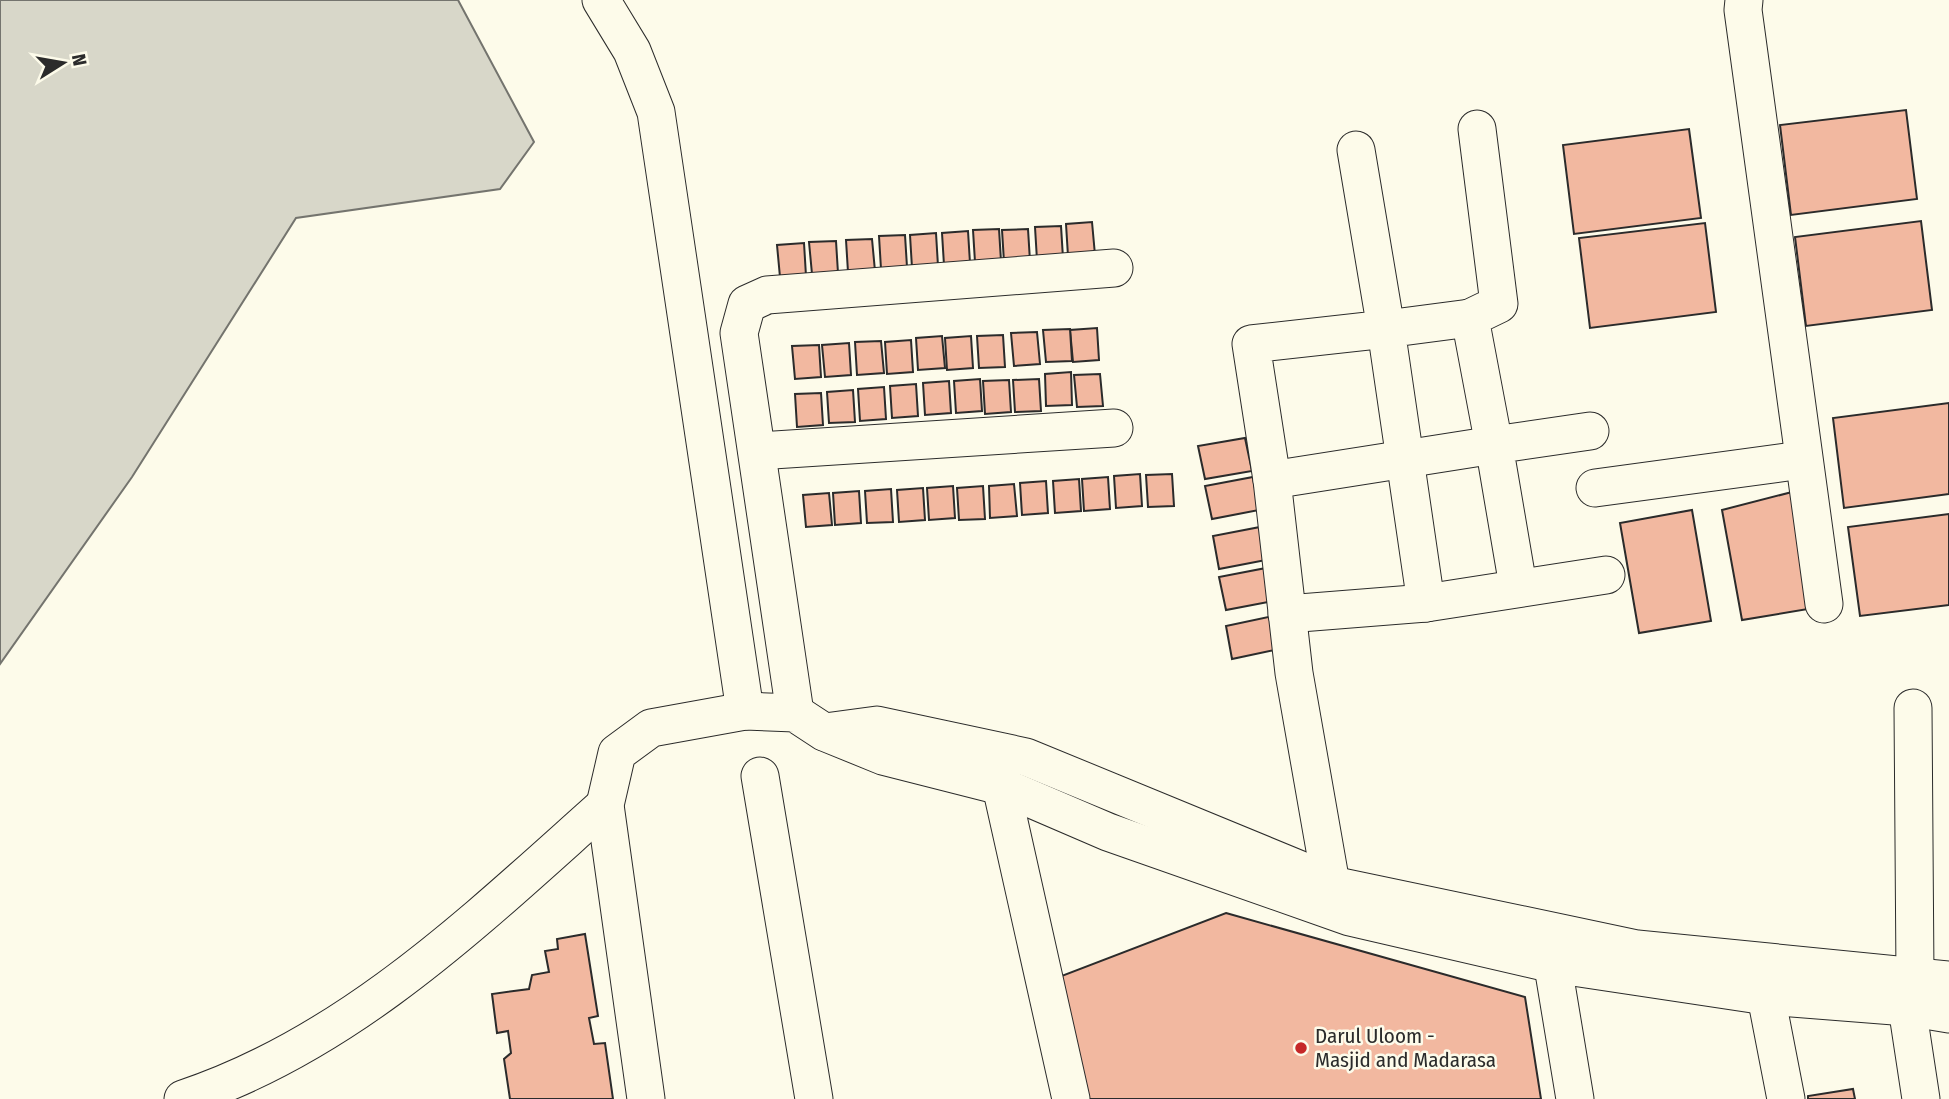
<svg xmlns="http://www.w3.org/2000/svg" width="1949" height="1099" font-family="'Fira Sans Condensed',sans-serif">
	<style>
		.water { fill: #d8d7c9; stroke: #74746e; stroke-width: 2 }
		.building { fill: #f2b8a0; stroke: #2b2b2b; stroke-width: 2 }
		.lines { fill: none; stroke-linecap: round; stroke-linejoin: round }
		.minor-casing { stroke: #2b2b2b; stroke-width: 39 }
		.minor { stroke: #fdfbea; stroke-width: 37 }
		.poi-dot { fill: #c62828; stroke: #fdfbea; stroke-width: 2.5 }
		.labels { text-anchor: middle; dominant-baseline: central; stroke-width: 5; stroke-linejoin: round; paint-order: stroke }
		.poi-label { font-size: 21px; fill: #2b2b2b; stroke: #fdfbea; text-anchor: start }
	</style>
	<rect width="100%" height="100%" fill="#fdfbea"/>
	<path class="water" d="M0,0h458l76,142 -34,47 -204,29 -164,259 -132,187z"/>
	<g class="building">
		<path d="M1906,110l11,89 -126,16 -11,-90z"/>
		<path d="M1689,129l12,89 -127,16 -11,-89z"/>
		<path d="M1921,221l11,89 -126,16 -11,-89z"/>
		<path d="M1092,222l3,33 -27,1 -2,-32z"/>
		<path d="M1705,223l11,89 -126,16 -11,-90z"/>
		<path d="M1061,226l2,32 -26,2 -2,-33z"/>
		<path d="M999,229l2,32 -26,1 -2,-32z"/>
		<path d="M1028,229l2,32 -26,1 -2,-32z"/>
		<path d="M968,231l2,32 -26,2 -2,-32z"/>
		<path d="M936,233l2,33 -26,2 -2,-33z"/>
		<path d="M905,235l2,32 -26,2 -2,-33z"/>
		<path d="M872,239l3,32 -27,1 -2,-32z"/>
		<path d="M836,241l2,32 -26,1 -3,-32z"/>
		<path d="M804,243l2,33 -26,1 -3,-32z"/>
		<path d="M1097,328l2,32 -26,2 -3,-32z"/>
		<path d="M1070,329l2,32 -26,1 -3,-32z"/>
		<path d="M1037,332l3,32 -26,2 -3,-33z"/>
		<path d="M1003,335l2,32 -26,1 -2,-32z"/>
		<path d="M942,336l3,32 -27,2 -2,-32z"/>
		<path d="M971,336l2,32 -26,2 -2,-32z"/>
		<path d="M911,340l2,32 -26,2 -2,-32z"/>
		<path d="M881,341l3,32 -27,2 -2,-33z"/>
		<path d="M849,343l2,32 -26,2 -3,-32z"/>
		<path d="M819,345l2,32 -26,2 -3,-33z"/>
		<path d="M1071,372l1,33 -26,1 -1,-32z"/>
		<path d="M1100,374l3,32 -26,1 -3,-32z"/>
		<path d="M980,379l2,32 -26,2 -2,-32z"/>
		<path d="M1039,379l2,32 -26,1 -2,-32z"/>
		<path d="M1009,380l2,32 -26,2 -2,-33z"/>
		<path d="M949,381l2,32 -26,2 -2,-32z"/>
		<path d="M916,384l2,32 -26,2 -2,-32z"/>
		<path d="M884,387l2,32 -26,2 -2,-32z"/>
		<path d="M853,390l2,32 -26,1 -2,-31z"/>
		<path d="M821,393l2,32 -26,2 -2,-33z"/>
		<path d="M1949,403v91l-105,14 -11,-90z"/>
		<path d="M1245,438l7,33 -47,8 -7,-33z"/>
		<path d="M1140,474l2,32 -26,2 -2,-32z"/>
		<path d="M1172,474l2,32 -26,1 -2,-32z"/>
		<path d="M1108,477l2,32 -26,2 -2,-32z"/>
		<path d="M1253,477l6,33 -47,9 -7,-33z"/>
		<path d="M1079,479l2,32 -26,2 -2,-32z"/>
		<path d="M1046,481l2,32 -26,2 -2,-32z"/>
		<path d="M1014,484l3,32 -27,2 -1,-32z"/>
		<path d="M953,486l2,32 -26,2 -2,-32z"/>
		<path d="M983,486l2,33 -26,1 -2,-32z"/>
		<path d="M923,488l2,32 -26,2 -2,-32z"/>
		<path d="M891,489l2,33 -26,1 -2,-32z"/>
		<path d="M859,491l2,32 -26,2 -2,-32z"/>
		<path d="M1792,492l22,116 -72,12 -20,-110z"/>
		<path d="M829,493l3,32 -26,2 -3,-32z"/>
		<path d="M1692,510l19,111 -72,12 -19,-110z"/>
		<path d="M1949,514v91l-89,11 -12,-89z"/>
		<path d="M1260,527l6,33 -47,9 -6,-33z"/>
		<path d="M1266,568l7,33 -47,9 -7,-33z"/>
		<path d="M1273,616l6,33 -47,10 -6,-33z"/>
		<path d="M1226,913l299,84 16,102h-458l-32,-119z"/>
		<path d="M585,934l13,82 -9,2 5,26 11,-1 8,56h-103l-6,-40 7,-6 -3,-22 -11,2 -5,-39 37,-5 3,-14 17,-3 -4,-21 13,-2 -1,-10z"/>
		<path d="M1853,1089l2,10h-47v-3z"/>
	</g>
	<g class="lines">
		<g class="minor-casing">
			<g id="minor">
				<path d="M601,0l31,51 24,61 89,599"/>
				<path d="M1744,0l-1,10 81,594"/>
				<path d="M757,451l357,-23"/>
				<path d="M1272,480l-21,-136 135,-15 -30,-179"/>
				<path d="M1595,488l207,-28"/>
				<path d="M1518,586l-24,-141 96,-14"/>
				<path d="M1426,603l-40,-274 84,-11"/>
				<path d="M1287,614l139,-11 180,-28"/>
				<path d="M1913,708l2,268"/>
				<path d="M795,713l-56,-380 8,-29 20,-9 347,-27"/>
				<path d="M825,732l52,-7 149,32 316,130 295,62 312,31"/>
				<path d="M760,776l54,323"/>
				<path d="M1001,786l70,313"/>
				<path d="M1331,884l-37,-211 -22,-193 222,-35 -24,-127 29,-14 -22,-175"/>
				<path d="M1549,942l26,157"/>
				<path d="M1766,996l20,103"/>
				<path d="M1907,1007l14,92"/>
				<path d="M183,1099c166,-55 294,-180 422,-294"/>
				<path d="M646,1099l-41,-294 12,-52 34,-25 94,-17 50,2 29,19 59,24 118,30 107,46 242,85 203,47 213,32 141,11 42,7"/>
			</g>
		</g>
		<use href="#minor" class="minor"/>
	</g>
	<circle class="poi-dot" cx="1301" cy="1048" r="7"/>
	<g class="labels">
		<g class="poi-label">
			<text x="1315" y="1036">Darul Uloom -<tspan x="1315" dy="24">Masjid and Madarasa</tspan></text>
		</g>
	</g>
	<g transform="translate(63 63) rotate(79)" stroke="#fdfbea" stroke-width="5" paint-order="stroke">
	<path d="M0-5L12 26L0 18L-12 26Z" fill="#2b2b2b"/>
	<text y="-10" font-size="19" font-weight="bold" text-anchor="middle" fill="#2b2b2b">N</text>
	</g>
</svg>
